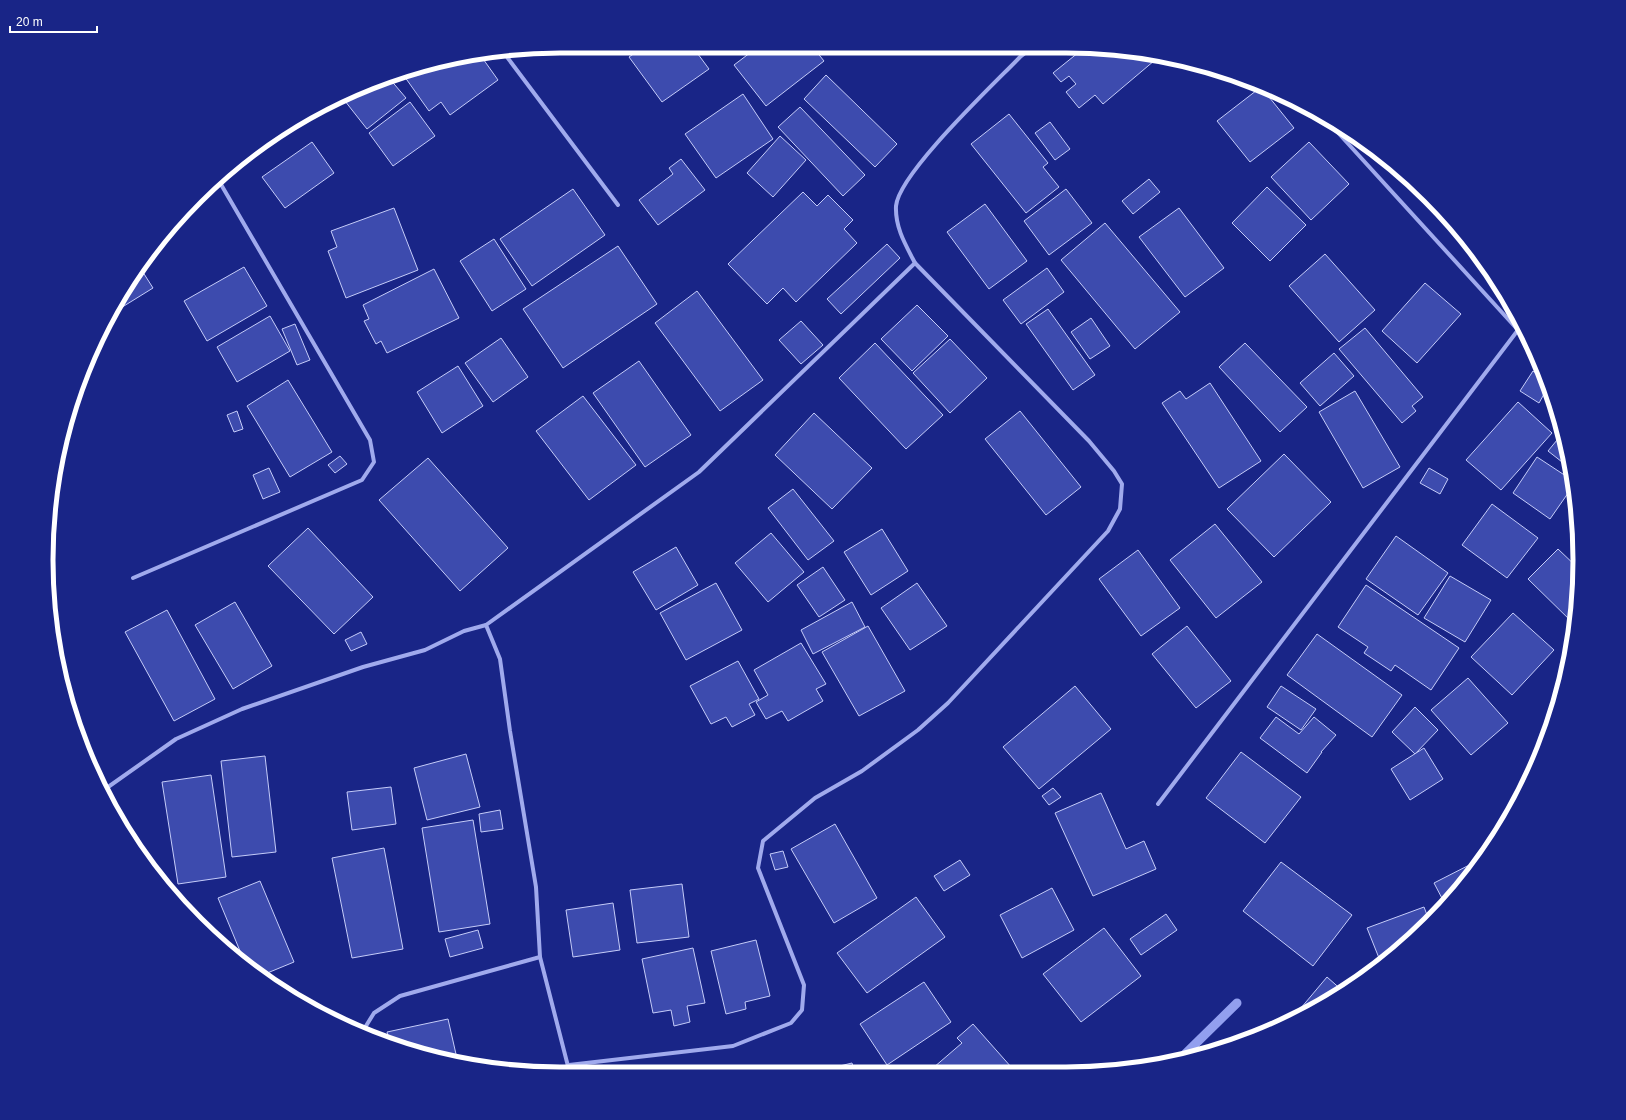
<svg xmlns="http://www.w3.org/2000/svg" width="1626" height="1120" font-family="Helvetica,sans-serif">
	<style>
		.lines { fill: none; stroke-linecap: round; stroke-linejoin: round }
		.stream { stroke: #929fef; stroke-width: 9 }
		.building { fill: #3d4bae; stroke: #c5ccf9 }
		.minor { stroke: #a0aaed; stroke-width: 4 }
		.rim { fill: none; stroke: #fff; stroke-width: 5 }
	</style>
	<rect width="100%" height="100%" fill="#192587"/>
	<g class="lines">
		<path class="stream" d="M1179,1060l58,-57"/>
	</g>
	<g class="building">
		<path d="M645,46h47l17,23 -47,33 -33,-45z"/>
		<path d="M729,46h13l-9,6z"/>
		<path d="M759,46h53l12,15 -58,45 -32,-41z"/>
		<path d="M1084,48l77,7 -58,49 -8,-9 -16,13 -13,-16 10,-8 -7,-8 -8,6 -8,-9z"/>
		<path d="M481,56l17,24 -48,35 -9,-13 -12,9 -27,-38 25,-9z"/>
		<path d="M826,75l71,69 -22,23 -71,-68z"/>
		<path d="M389,78l17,20 -39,31 -26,-33z"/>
		<path d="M1261,87l33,41 -44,34 -33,-41z"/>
		<path d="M743,94l30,45 -57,39 -31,-44z"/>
		<path d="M410,102l25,34 -42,30 -24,-33z"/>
		<path d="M800,107l65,68 -22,21 -65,-69z"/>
		<path d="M1009,114l39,49 -5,4 16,20 -33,26 -55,-69z"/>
		<path d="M1050,122l20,27 -15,11 -20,-27z"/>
		<path d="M780,136l26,24 -33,37 -26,-24z"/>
		<path d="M312,142l22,31 -49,35 -23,-31z"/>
		<path d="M1309,142l40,42 -38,36 -40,-43z"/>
		<path d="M681,159l24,31 -47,35 -19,-25 34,-26 -4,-6z"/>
		<path d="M1149,179l11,13 -27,22 -11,-13z"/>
		<path d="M1267,187l39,38 -36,36 -38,-38z"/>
		<path d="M573,189l32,46 -73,51 -32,-47z"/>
		<path d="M1066,189l26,34 -43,32 -25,-34z"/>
		<path d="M803,192l14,14 11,-11 25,25 -9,9 13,14 -61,59 -13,-14 -16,16 -39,-40z"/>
		<path d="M985,204l42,57 -38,28 -42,-57z"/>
		<path d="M394,208l24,62 -72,28 -18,-47 9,-4 -6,-16z"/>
		<path d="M1179,208l45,60 -39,29 -46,-60z"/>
		<path d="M1105,223l75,89 -45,37 -74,-89z"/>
		<path d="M494,239l32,50 -34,22 -32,-50z"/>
		<path d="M887,244l13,14 -59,56 -14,-15z"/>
		<path d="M618,246l39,58 -94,64 -40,-59z"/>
		<path d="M1325,254l50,56 -36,32 -50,-56z"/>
		<path d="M139,266l14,22 -42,26 22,-39z"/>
		<path d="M244,267l23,39 -60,35 -23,-40z"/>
		<path d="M1047,268l17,24 -43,32 -18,-24z"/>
		<path d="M434,269l25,49 -72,35 -6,-12 -5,3 -12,-23 5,-2 -6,-14z"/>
		<path d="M1425,283l36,31 -44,49 -35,-32z"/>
		<path d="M697,291l66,89 -43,31 -65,-88z"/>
		<path d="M917,305l31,31 -36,35 -31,-32z"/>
		<path d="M1048,309l47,66 -22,15 -47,-66z"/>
		<path d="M270,316l20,35 -53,31 -20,-35z"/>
		<path d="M1091,318l19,28 -20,13 -19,-27z"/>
		<path d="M801,321l22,24 -22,19 -22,-24z"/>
		<path d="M295,324l15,36 -13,5 -15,-36z"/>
		<path d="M1365,328l58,69 -11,9 4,5 -14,12 -63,-74z"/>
		<path d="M501,338l27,39 -35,25 -28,-39z"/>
		<path d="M950,339l37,39 -37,35 -37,-40z"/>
		<path d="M875,343l68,72 -37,34 -67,-71z"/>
		<path d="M1245,343l62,64 -27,25 -61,-65z"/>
		<path d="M1334,353l20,23 -34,30 -20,-23z"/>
		<path d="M639,361l52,74 -46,32 -52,-74z"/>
		<path d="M458,366l25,40 -41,27 -25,-41z"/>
		<path d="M1533,371l13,9 2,7 -9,16 -19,-12z"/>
		<path d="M288,380l44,72 -42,25 -43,-71z"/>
		<path d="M1210,383l51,78 -42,27 -57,-85 18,-12 6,8z"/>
		<path d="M1355,391l45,76 -37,21 -44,-76z"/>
		<path d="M583,396l53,69 -47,35 -53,-69z"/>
		<path d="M1518,402l34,31 -51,57 -35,-30z"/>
		<path d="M237,411l6,18 -9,3 -7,-17z"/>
		<path d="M1020,411l61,76 -35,28 -61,-76z"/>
		<path d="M814,413l58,55 -40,41 -57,-54z"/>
		<path d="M1562,434l8,26 1,9 -23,-18z"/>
		<path d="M1284,454l47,48 -57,55 -47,-48z"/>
		<path d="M340,456l7,8 -12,9 -7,-8z"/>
		<path d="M1537,457l35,23 1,6 -23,33 -37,-26z"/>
		<path d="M428,458l80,90 -48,43 -81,-91z"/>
		<path d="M269,468l11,24 -17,7 -10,-24z"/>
		<path d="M1429,468l19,11 -8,15 -20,-11z"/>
		<path d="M793,489l41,52 -26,19 -40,-52z"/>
		<path d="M1492,504l46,34 -31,40 -45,-33z"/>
		<path d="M1215,524l47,58 -46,36 -46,-58z"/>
		<path d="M308,528l65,69 -39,37 -66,-68z"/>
		<path d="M882,529l26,42 -37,24 -27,-43z"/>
		<path d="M771,533l33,39 -36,30 -33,-39z"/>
		<path d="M1396,536l52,37 -30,42 -52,-36z"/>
		<path d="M676,547l22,38 -42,25 -23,-38z"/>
		<path d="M1558,549l21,20 -5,55 -46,-45z"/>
		<path d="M1138,550l42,58 -39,28 -42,-57z"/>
		<path d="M823,567l22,33 -26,17 -22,-32z"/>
		<path d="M1450,576l41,24 -26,42 -41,-24z"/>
		<path d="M716,583l26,47 -56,30 -26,-47z"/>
		<path d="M917,583l30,43 -37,24 -29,-42z"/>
		<path d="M1366,585l93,63 -28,42 -36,-25 -4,6 -27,-18 4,-6 -30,-20z"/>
		<path d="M235,602l37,64 -39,23 -38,-64z"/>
		<path d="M852,602l13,25 -52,27 -12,-24z"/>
		<path d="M167,610l48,89 -41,22 -49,-89z"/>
		<path d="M1513,613l41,37 -42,45 -41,-38z"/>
		<path d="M868,626l37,65 -46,25 -37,-64z"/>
		<path d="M1187,626l44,55 -35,27 -44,-54z"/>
		<path d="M361,632l6,12 -16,7 -6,-11z"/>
		<path d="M1317,634l85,61 -30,42 -85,-62z"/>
		<path d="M801,643l25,41 -10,5 7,12 -35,20 -6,-10 -16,8 -10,-17 12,-7 -14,-25z"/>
		<path d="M738,661l21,38 -10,5 6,11 -23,12 -6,-10 -15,7 -21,-38z"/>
		<path d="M1468,678l40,45 -37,32 -40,-45z"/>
		<path d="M1075,686l36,43 -72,60 -36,-42z"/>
		<path d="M1281,686l35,23 -15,21 -34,-23z"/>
		<path d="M1415,707l23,23 -23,24 -23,-22z"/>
		<path d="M1276,717l23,17 15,-17 22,18 -15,17h1l-15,21 -47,-35z"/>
		<path d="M1424,748l19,31 -33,21 -19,-31z"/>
		<path d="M1241,752l60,45 -36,46 -59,-45z"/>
		<path d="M466,754l14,53 -53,13 -13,-52z"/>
		<path d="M265,756l11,96 -44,5 -11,-96z"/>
		<path d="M211,775l15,102 -48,7 -16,-102z"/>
		<path d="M391,787l5,37 -44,6 -5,-38z"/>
		<path d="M1053,788l8,9 -12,8 -7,-9z"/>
		<path d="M1101,793l25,56 18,-8 12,28 -63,27 -38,-83z"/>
		<path d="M500,810l3,19 -22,3 -2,-18z"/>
		<path d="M473,820l17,104 -51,8 -17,-104z"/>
		<path d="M835,824l42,74 -43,25 -43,-74z"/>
		<path d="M384,848l19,101 -51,9 -20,-100z"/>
		<path d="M783,851l5,16 -13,3 -5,-16z"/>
		<path d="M1483,858l-38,46 -11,-21z"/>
		<path d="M960,860l10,15 -26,16 -10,-15z"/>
		<path d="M1281,862l71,53 -39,51 -70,-55z"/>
		<path d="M260,881l34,81 -34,14 -15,-13 -27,-65z"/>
		<path d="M682,884l7,53 -52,6 -7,-53z"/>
		<path d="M1052,888l22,42 -52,28 -22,-43z"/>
		<path d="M916,897l29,40 -78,56 -30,-40z"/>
		<path d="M613,903l7,47 -47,7 -7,-47z"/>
		<path d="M1424,907l6,16 -49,40 -14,-35z"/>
		<path d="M1166,914l11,16 -36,25 -11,-16z"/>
		<path d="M1104,928l37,48 -60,46 -38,-48z"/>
		<path d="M478,930l5,18 -33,9 -5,-18z"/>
		<path d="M756,940l14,56 -25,6 1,7 -20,5 -15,-63z"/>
		<path d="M693,948l12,55 -18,3 3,16 -16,4 -3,-16 -18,3 -11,-54z"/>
		<path d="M1327,977l17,15 -53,30 -1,-1z"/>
		<path d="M924,982l27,40 -64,43 -27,-41z"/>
		<path d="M448,1019l10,44 -68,-20 -3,-11z"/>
		<path d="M973,1024l39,44 -7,6h-79l36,-31 -5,-5z"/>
		<path d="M852,1063l3,11h-48z"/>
	</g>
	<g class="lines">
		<g class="minor">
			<path d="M504,53l114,152"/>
			<path d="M1321,114l197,216 8,5"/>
			<path d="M133,578l229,-98 12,-18 -4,-22 -151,-259"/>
			<path d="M101,792l75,-53 66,-30 121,-42 62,-17 39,-19 22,-6"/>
			<path d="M1158,804l360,-474"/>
			<path d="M361,1034l13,-21 26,-17 140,-39"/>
			<path d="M569,1065l164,-19 58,-23 11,-13 2,-25 -46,-117 5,-27 52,-43 47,-27 56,-41 30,-27 160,-172 12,-22 2,-25 -8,-13 -25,-30 -174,-178c-10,-19 -20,-36 -19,-57 3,-33 98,-122 124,-149l14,-11"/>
			<path d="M570,1074l-30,-117 -4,-70 -26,-156 -10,-72 -14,-34 213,-153 216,-209"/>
		</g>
	</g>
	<path d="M0 0H1626V1120H0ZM560 53H1066A507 507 0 0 1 1573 560V560A507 507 0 0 1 1066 1067H560A507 507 0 0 1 53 560V560A507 507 0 0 1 560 53Z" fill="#192587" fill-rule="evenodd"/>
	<path class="rim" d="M560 53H1066A507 507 0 0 1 1573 560V560A507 507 0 0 1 1066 1067H560A507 507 0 0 1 53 560V560A507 507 0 0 1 560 53Z"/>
	<path d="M10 26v6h87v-6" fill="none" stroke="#ffffff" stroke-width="2"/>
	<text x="16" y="26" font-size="12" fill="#ffffff" stroke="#192587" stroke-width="3" paint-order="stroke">20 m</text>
</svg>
